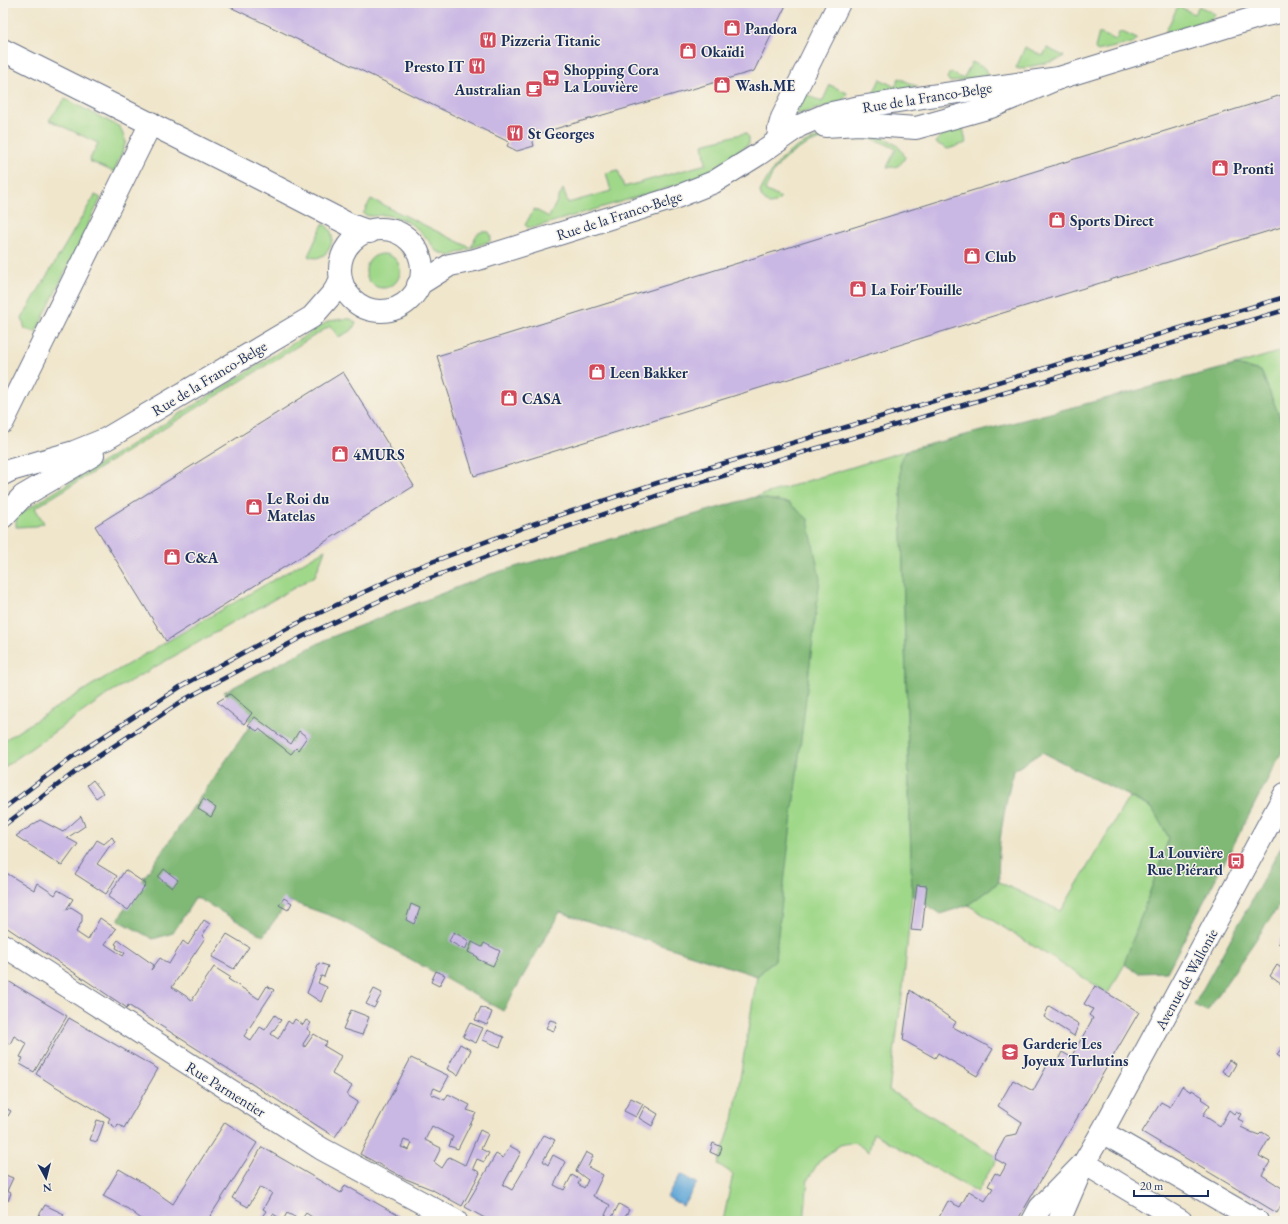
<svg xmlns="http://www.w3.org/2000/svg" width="1288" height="1224" font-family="'EB Garamond',serif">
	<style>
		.green { fill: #a0d88a; stroke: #5e8474 }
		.forest { fill: #80b876; stroke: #4e746a }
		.water { fill: #63a8d8; stroke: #3f6c9b }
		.building { fill: #cab8e4; fill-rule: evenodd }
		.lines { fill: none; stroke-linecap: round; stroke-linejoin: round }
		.minor-casing { stroke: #666f84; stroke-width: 24 }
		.major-casing { stroke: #666f84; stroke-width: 24 }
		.highway-casing { stroke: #666f84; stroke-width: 24 }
		.minor { stroke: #fff; stroke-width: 22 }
		.major { stroke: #fff; stroke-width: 22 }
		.highway { stroke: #fff; stroke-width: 22 }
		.rail-casing { stroke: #1b2f5e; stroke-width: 4.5 }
		.rail { stroke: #f7f3e8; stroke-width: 3; stroke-dasharray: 9; stroke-linecap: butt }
		.labels { text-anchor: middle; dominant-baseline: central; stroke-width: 3; stroke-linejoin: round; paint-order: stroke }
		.poi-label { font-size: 15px; font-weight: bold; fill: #1b2f5e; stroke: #f7f3e8; text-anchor: start }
		.street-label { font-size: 15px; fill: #1b2f5e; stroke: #f7f3e8 }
	</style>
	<rect width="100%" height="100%" fill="#f7f3e8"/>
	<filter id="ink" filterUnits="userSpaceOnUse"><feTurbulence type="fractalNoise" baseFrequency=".025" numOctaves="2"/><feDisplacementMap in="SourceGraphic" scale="8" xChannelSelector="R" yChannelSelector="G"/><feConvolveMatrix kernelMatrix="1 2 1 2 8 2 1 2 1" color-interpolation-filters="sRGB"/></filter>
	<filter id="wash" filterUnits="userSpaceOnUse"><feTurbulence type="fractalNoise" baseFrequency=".012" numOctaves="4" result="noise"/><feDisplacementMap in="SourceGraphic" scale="16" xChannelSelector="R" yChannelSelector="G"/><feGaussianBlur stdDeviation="0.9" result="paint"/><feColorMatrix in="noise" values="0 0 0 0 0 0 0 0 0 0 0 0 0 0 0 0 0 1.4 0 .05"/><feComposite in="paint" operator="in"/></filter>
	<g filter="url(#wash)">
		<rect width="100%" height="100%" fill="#f0e6cc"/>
		<g class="green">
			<path d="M1178,6l16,8 5,-8 16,8 -3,5 -47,14z"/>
			<path d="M1120,31l17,8 -4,4 -36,8 -2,-3 4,-15 17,7z"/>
			<path d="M1025,47l18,9 4,-8 17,8 -6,4 -38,9 -4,-1z"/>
			<path d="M972,62l14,7 2,5 -3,5 -35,3 -3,-4 3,-6 13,7z"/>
			<path d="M899,78l19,9 -45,7 7,-15 15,8z"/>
			<path d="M830,85l17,8 -5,9 -47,13 11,-21 16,8z"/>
			<path d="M65,99l55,28 6,15 -12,30 -25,-11 9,-18 -49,-23z"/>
			<path d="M962,123l4,20 -18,6 -12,-6 7,-13z"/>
			<path d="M745,133l4,4v7l-42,29 -33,13 -142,42 -5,-1 -2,-2 9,-16 15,8 14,-28 5,14 43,-12 -5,-18 12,-3 6,17 82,-23 -3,-20z"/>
			<path d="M831,133c24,1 63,-3 74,24 -4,9 -9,11 -18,10l9,-18c-12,-6 -23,-11 -35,-13 -29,-6 -69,10 -86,34 -4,6 -7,13 -10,20l16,8 -5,5 -7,1 -7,-6 -2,-6c19,-37 32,-46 71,-59z"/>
			<path d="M95,195l6,3 -65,134 -11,-3 -3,-11z"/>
			<path d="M371,199l100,49c5,-11 4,-18 18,-16l2,4 -1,5 -40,15 -14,-5c-13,-20 -27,-33 -52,-36 -8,0 -13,3 -21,-1z"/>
			<path d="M323,224c20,9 4,42 -15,32z"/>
			<circle cx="383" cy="271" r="17"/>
			<path d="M342,319h9l5,4 -4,7 -13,7 -9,-11 -295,182 9,15 -8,3 -20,1v-7l5,-7 308,-192z"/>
			<path d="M1285,350v80l-24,-59 -26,-6z"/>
			<path d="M908,450l-8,11 12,434 -9,93 -14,102 109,67 -21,35 -104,-59 -4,19 -15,-10 -14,3 -20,15 -12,19 -4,42h-81l10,-47 -15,-10 15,-44 24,-144 18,-16 14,-457 -34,-6z"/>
			<path d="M325,550l-10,26 -204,116 -108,76v-27l89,-56z"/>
			<path d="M1129,797l23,11 17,30 -44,126 -17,29 -140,-88 31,-23 62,29z"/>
		</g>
		<g class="forest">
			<path d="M1235,365l26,6 24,59v316l-118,226 -29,1 -14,-9 45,-126 -17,-30 -110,-56 -29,19c-8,37 -17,74 -14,111l-31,23 -28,9 -28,-19 -12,-434 8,-11z"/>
			<path d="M755,497l34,6 19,16 12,60 -45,381 -18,16 -197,-64 -57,99 -166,-93 -48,-17 -26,35 -67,-39 -23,36 -20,6 -35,-19 23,-38 111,-159 -28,-31 105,-54 162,-64z"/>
			<path d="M1285,840v57l-78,114 -13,-6z"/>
		</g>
		<path class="water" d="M681,1174l16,9 -14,23 -16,-9z"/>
		<g id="blocks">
			<g class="building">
				<path d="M222,3h565l-33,68 -220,64 -2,4 2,7 -17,5 -10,-5 2,-4z"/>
				<path d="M1285,94v132l-811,250 -37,-120z"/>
				<path d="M343,372l71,114 -248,155 -71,-115z"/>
				<path d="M230,694l22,19 -8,11 -27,-22z"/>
				<path d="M255,717l36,27 8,-13 8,6 -9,13 -2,-2 -5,6 -32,-25 -2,2 -9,-6z"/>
				<path d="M93,780l10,13 -7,5 -9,-13z"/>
				<path d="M203,799l13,9 -5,9 -13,-8z"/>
				<path d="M81,816l4,10 -18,12 11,6 -16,22 -46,-30 24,-16 23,12z"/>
				<path d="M112,837l3,5 -6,5 -12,17 20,12 -11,18 -31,-20 22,-34 7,4z"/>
				<path d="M164,869l14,11 -6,8 -14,-11z"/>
				<path d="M125,870l21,14 -18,26 -20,-13z"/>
				<path d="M3,871l31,19 3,-7 18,12 3,-5 15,9 -7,11 5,-3 11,7v7l-6,11 12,8 12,-22 16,11 -11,15 18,12 2,-3 -9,-5 1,-3 -2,-1 3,-4 36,25 -3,5 9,-12 9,6 14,-23 5,4 16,-25 6,4 -8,12 3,2 -33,49 20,13 22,-33 16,10 -2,2 31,20 8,-13 7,4 -30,46 7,5 9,-14 5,3 10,-15 6,5 -10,14 7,5 10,-18 4,3 3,-5 8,6 3,-5 5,3 -4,6 4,3 -8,12 2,3 9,-13 13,8 -3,4 17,10 -9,18 20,12 -5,9 11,7 -23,35 -207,-132 -1,3 -124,-83z"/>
				<path d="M917,885l10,1 -5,45 -11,-1z"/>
				<path d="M284,898l8,5 -4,7 -9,-5z"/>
				<path d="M411,904l9,4 -6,16 -8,-4z"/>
				<path d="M1285,931v16l-7,-4z"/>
				<path d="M454,932l15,9 -4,9 -16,-9z"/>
				<path d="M227,934l22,13 -15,22 -22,-12z"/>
				<path d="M472,942l10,5 2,-4 16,8 -7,15 -16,-7 1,-2 -10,-5z"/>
				<path d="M319,963l9,3 -4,11 -3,-1 -3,7 9,4 -6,15 -14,-9z"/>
				<path d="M1277,965l8,6v16l-15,-11z"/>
				<path d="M436,971l9,4 -6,11 -8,-4z"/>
				<path d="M3,978l64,38 -33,56 -14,-8 3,-6 -3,-1 7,-13 -13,-8 -4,8 -7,-3z"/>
				<path d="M1095,986l44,26 -122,209h-80l11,-20 12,6 9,-16 16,10 8,-13 -5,-2 7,-13 5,3 6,-11 -12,-7 12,-22 11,-2 5,-12 -24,-16 15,-26 20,11 16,-29 6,4 7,-14 9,5 22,-39 -4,-3 4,-6 -9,-5z"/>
				<path d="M374,989l8,4 -8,15 -8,-4z"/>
				<path d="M910,990l46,32 -3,5 40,22 -16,27 -39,-23 -3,5 -32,-18z"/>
				<path d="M1049,1006l30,18 -5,12 -30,-19z"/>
				<path d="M481,1007l11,5 -5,13 -12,-5z"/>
				<path d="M351,1010l18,7 -7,18 -19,-6z"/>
				<path d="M69,1018l89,51 -34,59 -6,-4 -2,4 -8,-6 2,-4 -57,-33 -17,-11z"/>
				<path d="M550,1020l7,2 -3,9 -8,-3z"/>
				<path d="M470,1023l13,5 -7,15 -13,-6z"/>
				<path d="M487,1030l17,7 -4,10 -17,-7z"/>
				<path d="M460,1044l11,6 -13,25 -11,-6z"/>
				<path d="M1282,1047l3,1v12l-8,-5z"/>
				<path d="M411,1058l38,18 -8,15 -7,-3 -3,6 14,6 3,-6 22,11 -3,5 9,3 -18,36 -9,-3 4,-9 -21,-11 -7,14 16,8 -7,14 8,6 7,-11 16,8 15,-35 8,4 -7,15 8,4 -5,9 -7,-3 -4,9 7,5 -18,33 -31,-17 -25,-10 -46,-25zM404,1140l8,3 -3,7 -8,-3z"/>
				<path d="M1229,1060l7,4 -7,12 -7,-5z"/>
				<path d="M1182,1086l9,6 1,-2 11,7 -2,2 9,6 -7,10 17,11 9,-16 5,4 2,-3 5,3 -3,5 6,3 -3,5 10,5 8,3 3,-3 8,5 -11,19 11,6 -8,13 23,15v8l-8,15 -135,-81 19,-30 9,5z"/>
				<path d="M631,1098l12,6 -7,13 -12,-6z"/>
				<path d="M645,1106l13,8 -6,12 -13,-8z"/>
				<path d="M3,1107l8,4 -3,5 -5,-2z"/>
				<path d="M97,1120l7,2 -7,20 -7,-2z"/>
				<path d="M225,1122l32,21 -50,78h-63l-16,-12 -25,-13 16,-27 24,14 30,21z"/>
				<path d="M544,1135l11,5 -12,21 5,4 5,-10 13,7 -12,23 10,5 8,-15 8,5 -2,4 6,4 4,-8 -12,-9 10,-19 7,4 -5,11 15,8 -10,21 17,9 -5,10 6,4 8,-15 10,6 -6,11h-133l-25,-14 31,-53 7,4 7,-12 11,6 -18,33 9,5z"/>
				<path d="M713,1143l9,4 -3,9 -9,-4z"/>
				<path d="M262,1147l79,46 4,-8 63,36h-94l1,-2 -9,-6 -5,7 -14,-7 -4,7 -10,-6 -5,7h-9l7,-10 -3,-2 9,-16 -12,-6 -12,20 -16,-9z"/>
				<path d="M3,1174l10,4 -6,13 4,2 -3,8 -5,-3z"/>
				<path d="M45,1205l19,9 -3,7h-15l-8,-4z"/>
			</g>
		</g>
	</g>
	<g filter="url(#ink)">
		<use href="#blocks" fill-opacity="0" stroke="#666f84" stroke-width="1"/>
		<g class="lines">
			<g class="minor-casing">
				<g id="minor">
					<path d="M3,50l246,123 99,51 22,8"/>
					<path d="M825,126l34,-2 57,4 75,-21 68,-29 202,-62 24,-5"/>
					<path d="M778,141l1,-12 3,-11 57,-115"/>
					<circle cx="381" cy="270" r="41"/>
					<path d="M418,285l32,-20 25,-5 199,-62 40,-16 45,-28 40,-28 28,-12 33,-7 70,-11 129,-18"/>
					<path d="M3,422l148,-299"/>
					<path d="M3,474l8,-4 63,-18 32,-13 206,-122 21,-24 8,-13"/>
					<path d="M3,517l20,-21 70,-41"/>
					<path d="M3,945l319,204 134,72"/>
					<path d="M1102,1132l155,89"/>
				</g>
			</g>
			<g class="major-casing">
				<g id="major">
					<path d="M1084,1163l97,58"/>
					<path d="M1033,1221l7,-13 44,-45 18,-31 183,-338"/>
				</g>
			</g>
			<g class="highway-casing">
				<path id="highway" d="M1059,1221l25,-58"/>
			</g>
			<use href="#minor" class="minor"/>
			<use href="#major" class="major"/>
			<use href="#highway" class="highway"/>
			<g class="rail-casing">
				<g id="rail">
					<path d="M3,809l69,-52 108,-70 116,-63 117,-55 120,-45 124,-41 628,-186"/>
					<path d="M3,826l76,-57 108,-71 115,-61 118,-55 118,-45 124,-43 623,-184"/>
				</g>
			</g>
			<use href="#rail" class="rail"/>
		</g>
	</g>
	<defs>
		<g id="shop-square" transform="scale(0.9)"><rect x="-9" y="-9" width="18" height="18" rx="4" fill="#d1495b" stroke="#f7f3e8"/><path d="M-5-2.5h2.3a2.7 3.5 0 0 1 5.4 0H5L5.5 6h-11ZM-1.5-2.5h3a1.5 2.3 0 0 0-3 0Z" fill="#fff"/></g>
		<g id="restaurant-square" transform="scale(0.9)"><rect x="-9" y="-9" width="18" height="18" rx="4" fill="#d1495b" stroke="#f7f3e8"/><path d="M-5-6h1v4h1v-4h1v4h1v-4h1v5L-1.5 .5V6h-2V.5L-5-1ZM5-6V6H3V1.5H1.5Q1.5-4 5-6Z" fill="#fff"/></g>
		<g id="supermarket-square" transform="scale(0.9)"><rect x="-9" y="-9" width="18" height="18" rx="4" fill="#d1495b" stroke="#f7f3e8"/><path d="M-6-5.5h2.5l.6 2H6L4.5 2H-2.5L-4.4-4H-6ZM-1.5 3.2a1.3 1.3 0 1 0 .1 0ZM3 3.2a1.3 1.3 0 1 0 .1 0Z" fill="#fff"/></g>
		<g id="cafe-square" transform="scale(0.9)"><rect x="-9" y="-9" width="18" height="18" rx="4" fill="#d1495b" stroke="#f7f3e8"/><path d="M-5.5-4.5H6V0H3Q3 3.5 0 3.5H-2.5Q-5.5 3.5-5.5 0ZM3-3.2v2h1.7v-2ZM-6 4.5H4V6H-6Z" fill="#fff"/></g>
		<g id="bus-square" transform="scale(0.9)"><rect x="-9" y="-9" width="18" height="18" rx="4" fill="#d1495b" stroke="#f7f3e8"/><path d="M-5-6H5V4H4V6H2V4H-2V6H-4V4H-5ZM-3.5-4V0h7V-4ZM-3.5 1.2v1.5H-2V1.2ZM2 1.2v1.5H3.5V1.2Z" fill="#fff"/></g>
		<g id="school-square" transform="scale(0.9)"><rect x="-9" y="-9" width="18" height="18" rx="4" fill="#d1495b" stroke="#f7f3e8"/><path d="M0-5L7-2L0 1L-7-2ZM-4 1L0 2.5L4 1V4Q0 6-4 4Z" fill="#fff"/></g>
	</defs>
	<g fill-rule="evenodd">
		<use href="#shop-square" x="732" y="28"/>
		<use href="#restaurant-square" x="488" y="40"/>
		<use href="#shop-square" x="688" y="51"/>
		<use href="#restaurant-square" x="477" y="66"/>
		<use href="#supermarket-square" x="551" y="78"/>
		<use href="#shop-square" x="722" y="85"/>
		<use href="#cafe-square" x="534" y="89"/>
		<use href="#restaurant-square" x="515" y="133"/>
		<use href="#shop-square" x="1220" y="168"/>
		<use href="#shop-square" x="1057" y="220"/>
		<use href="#shop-square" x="972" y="256"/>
		<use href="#shop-square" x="858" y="289"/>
		<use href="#shop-square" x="597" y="372"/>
		<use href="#shop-square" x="509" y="398"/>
		<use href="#shop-square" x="340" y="454"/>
		<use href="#shop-square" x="254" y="507"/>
		<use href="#shop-square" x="172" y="557"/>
		<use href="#bus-square" x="1236" y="861"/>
		<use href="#school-square" x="1010" y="1052"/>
	</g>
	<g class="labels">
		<g class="poi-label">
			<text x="745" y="28">Pandora</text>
			<text x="501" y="40">Pizzeria Titanic</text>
			<text x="701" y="51">Okaïdi</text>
			<text x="464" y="66" text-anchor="end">Presto IT</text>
			<text x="564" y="69">Shopping Cora<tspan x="564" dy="17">La Louvière</tspan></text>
			<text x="735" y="85">Wash.ME</text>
			<text x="521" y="89" text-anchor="end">Australian</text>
			<text x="528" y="133">St Georges</text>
			<text x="1233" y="168">Pronti</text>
			<text x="1070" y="220">Sports Direct</text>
			<text x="985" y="256">Club</text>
			<text x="871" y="289">La Foir'Fouille</text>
			<text x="610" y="372">Leen Bakker</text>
			<text x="522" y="398">CASA</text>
			<text x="353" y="454">4MURS</text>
			<text x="267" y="498">Le Roi du<tspan x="267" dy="17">Matelas</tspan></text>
			<text x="185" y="557">C&amp;A</text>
			<text x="1223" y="852" text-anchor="end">La Louvière<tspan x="1223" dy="17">Rue Piérard</tspan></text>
			<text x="1023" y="1043">Garderie Les<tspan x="1023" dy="17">Joyeux Turlutins</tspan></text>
		</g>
		<g class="street-label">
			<text transform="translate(927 97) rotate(-9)">Rue de la Franco-Belge</text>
			<text transform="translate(619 215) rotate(-18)">Rue de la Franco-Belge</text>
			<text transform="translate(209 378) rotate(-31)">Rue de la Franco-Belge</text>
			<text transform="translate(1186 979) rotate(-61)">Avenue de Wallonie</text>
			<text transform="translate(226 1089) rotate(32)">Rue Parmentier</text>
		</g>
	</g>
	<rect width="1288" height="1224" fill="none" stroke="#f7f3e8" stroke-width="16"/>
	<g transform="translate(46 1178) rotate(173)" stroke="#f7f3e8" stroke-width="3" paint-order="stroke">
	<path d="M0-3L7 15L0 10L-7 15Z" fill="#1b2f5e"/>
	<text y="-6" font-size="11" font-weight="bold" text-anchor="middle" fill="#1b2f5e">N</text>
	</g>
	<path d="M1134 1190v6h74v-6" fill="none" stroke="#1b2f5e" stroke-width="2"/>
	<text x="1140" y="1190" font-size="12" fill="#1b2f5e" stroke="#f7f3e8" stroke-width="3" paint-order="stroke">20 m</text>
</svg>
